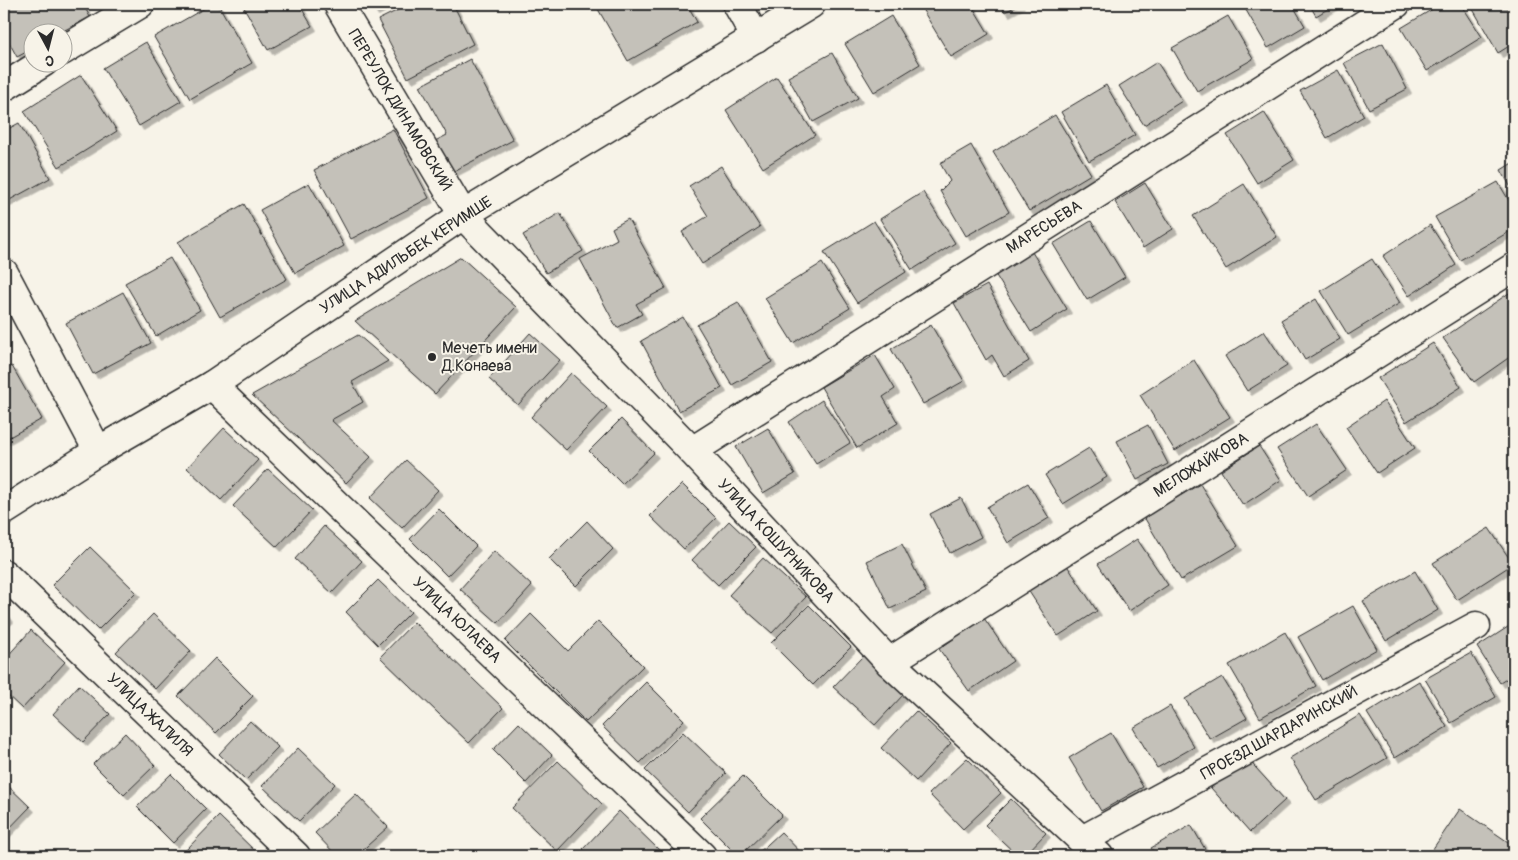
<svg xmlns="http://www.w3.org/2000/svg" width="1518" height="860" font-family="Pangolin,sans-serif">
	<style>
		.building { fill: #c4c1b9; stroke: #2b2b2b; filter: url(#shadow) }
		.lines { fill: none; stroke-linecap: round; stroke-linejoin: round }
		.minor-casing { stroke: #2b2b2b; stroke-width: 31 }
		.minor { stroke: #f7f3e8; stroke-width: 28 }
		.poi-dot { fill: #2b2b2b; stroke: #f7f3e8; stroke-width: 2 }
		.labels { text-anchor: middle; dominant-baseline: central; stroke-width: 4; stroke-linejoin: round; paint-order: stroke }
		.street-label { font-size: 16px; fill: #2b2b2b; stroke: #f7f3e8 }
		.poi-label { font-size: 16px; fill: #2b2b2b; stroke: #f7f3e8; text-anchor: start }
	</style>
	<defs>
		<filter id="shadow"><feDropShadow dx="4.5" dy="4.5" stdDeviation="0" flood-color="#0004"/></filter>
	</defs>
	<rect width="100%" height="100%" fill="#f7f3e8"/>
	<filter id="ink" filterUnits="userSpaceOnUse"><feTurbulence type="fractalNoise" baseFrequency=".02" numOctaves="2"/><feDisplacementMap in="SourceGraphic" scale="10" xChannelSelector="R" yChannelSelector="G"/><feConvolveMatrix kernelMatrix="1 2 1 2 8 2 1 2 1" color-interpolation-filters="sRGB"/></filter>
	<g filter="url(#ink)">
		<g class="building">
			<path d="M4,4h79l7,13 -29,15h-29v17l-15,8 -13,-24z"/>
			<path d="M212,4h6l34,59 -62,36 -36,-62z"/>
			<path d="M242,4h57l13,22 -44,24z"/>
			<path d="M370,4h18l-14,7z"/>
			<path d="M410,4h43l20,40 -65,34 -30,-58z"/>
			<path d="M595,4h92l10,18 -69,39z"/>
			<path d="M919,4h52l18,30 -38,23z"/>
			<path d="M1000,4h20l-15,8z"/>
			<path d="M1245,4h47l13,22 -37,22 -25,-43z"/>
			<path d="M1309,4h27l-20,12z"/>
			<path d="M1441,4h20l21,33 -55,34 -26,-43z"/>
			<path d="M1470,4h44v39l-16,10z"/>
			<path d="M891,16l29,48 -46,28 -29,-48z"/>
			<path d="M1228,16l25,43 -56,32 -25,-43z"/>
			<path d="M146,42l35,59 -42,25 -36,-58z"/>
			<path d="M1383,43l24,46 -38,20 -25,-46z"/>
			<path d="M832,53l26,45 -45,24 -25,-45z"/>
			<path d="M470,59l43,81 -61,32 -17,-31 12,-6 -27,-49z"/>
			<path d="M1157,62l25,39 -38,24 -25,-39z"/>
			<path d="M1338,70l26,46 -37,22 -27,-47z"/>
			<path d="M81,75l36,56 -58,36 -35,-56z"/>
			<path d="M777,77l38,58 -52,33 -37,-58z"/>
			<path d="M1106,85l29,50 -46,26 -28,-49z"/>
			<path d="M1264,112l30,48 -37,23 -30,-48z"/>
			<path d="M1055,115l36,59 -62,37 -36,-59z"/>
			<path d="M19,123l31,55 -46,25v-72z"/>
			<path d="M393,129l36,69 -78,41 -37,-69z"/>
			<path d="M971,145l38,67 -43,24 -26,-45 10,-10 -10,-18z"/>
			<path d="M1514,162v31l-13,-23z"/>
			<path d="M721,166l39,61 -58,37 -20,-32 26,-16 -19,-30z"/>
			<path d="M1498,182l16,27v20l-54,31 -25,-43z"/>
			<path d="M309,183l35,63 -49,27 -35,-63z"/>
			<path d="M1145,183l28,46 -30,19 -28,-46z"/>
			<path d="M1244,184l33,53 -51,32 -33,-53z"/>
			<path d="M923,192l32,51 -43,27 -32,-51z"/>
			<path d="M244,204l43,75 -67,38 -42,-75z"/>
			<path d="M560,213l23,38 -37,22 -23,-38z"/>
			<path d="M628,219l38,69 -30,16 6,10 -25,14 -37,-69 37,-20 -5,-11z"/>
			<path d="M874,221l32,51 -49,31 -33,-51z"/>
			<path d="M1091,221l34,56 -38,23 -34,-56z"/>
			<path d="M1430,225l26,40 -47,31 -26,-40z"/>
			<path d="M1032,252l35,57 -36,23 -36,-58z"/>
			<path d="M461,257l55,50 -81,87 -80,-73z"/>
			<path d="M170,258l30,52 -44,26 -31,-53z"/>
			<path d="M1372,259l28,44 -52,32 -27,-44z"/>
			<path d="M822,263l28,45 -57,35 -28,-45z"/>
			<path d="M987,285l42,76 -25,15 -12,-21 -6,5 -32,-57z"/>
			<path d="M123,292l28,51 -58,31 -27,-51z"/>
			<path d="M1509,293l5,7v54l-40,28 -31,-44z"/>
			<path d="M1316,299l24,40 -35,21 -24,-40z"/>
			<path d="M738,302l34,60 -40,23 -35,-60z"/>
			<path d="M683,317l39,71 -43,23 -38,-70z"/>
			<path d="M931,325l33,56 -41,23 -32,-55z"/>
			<path d="M1264,331l23,35 -40,25 -22,-35z"/>
			<path d="M530,333l30,27 -42,45 -29,-26z"/>
			<path d="M358,335l30,26 -36,21 11,20 -32,18 40,37 -25,26 -94,-88z"/>
			<path d="M1433,343l28,44 -55,35 -28,-44z"/>
			<path d="M875,355l20,34 -12,8 15,26 -41,25 -36,-61z"/>
			<path d="M1194,360l36,57 -55,34 -35,-56z"/>
			<path d="M12,366l30,53 -38,21v-70z"/>
			<path d="M571,373l36,34 -41,43 -35,-33z"/>
			<path d="M822,400l28,43 -34,21 -27,-42z"/>
			<path d="M1384,401l31,47 -38,25 -31,-46z"/>
			<path d="M621,419l33,34 -32,31 -33,-33z"/>
			<path d="M1316,424l31,46 -39,26 -31,-47z"/>
			<path d="M1148,425l20,39 -31,16 -20,-39z"/>
			<path d="M224,428l34,32 -37,40 -34,-32z"/>
			<path d="M768,428l27,46 -32,19 -27,-46z"/>
			<path d="M1259,446l22,34 -38,25 -22,-34z"/>
			<path d="M1089,448l18,29 -44,27 -18,-29z"/>
			<path d="M406,460l32,30 -36,38 -32,-30z"/>
			<path d="M268,469l44,41 -35,37 -44,-41z"/>
			<path d="M1028,483l21,35 -41,25 -21,-36z"/>
			<path d="M682,484l34,34 -32,31 -34,-33z"/>
			<path d="M1200,484l38,62 -57,34 -37,-63z"/>
			<path d="M961,498l20,39 -31,16 -20,-39z"/>
			<path d="M439,509l37,37 -29,30 -37,-37z"/>
			<path d="M587,521l26,28 -37,37 -27,-27z"/>
			<path d="M729,521l27,26 -38,38 -26,-25z"/>
			<path d="M324,526l38,35 -30,32 -37,-34z"/>
			<path d="M1489,528l24,36 -56,36 -24,-37z"/>
			<path d="M1137,539l31,46 -39,26 -31,-47z"/>
			<path d="M902,544l24,48 -36,17 -23,-48z"/>
			<path d="M90,547l46,45 -38,38 -46,-45z"/>
			<path d="M494,551l38,35 -34,37 -38,-34z"/>
			<path d="M763,558l43,39 -34,36 -43,-38z"/>
			<path d="M1066,564l31,47 -39,25 -30,-46z"/>
			<path d="M1415,571l23,39 -52,31 -23,-40z"/>
			<path d="M378,580l33,32 -33,33 -32,-33z"/>
			<path d="M809,605l42,42 -38,38 -42,-42z"/>
			<path d="M1353,606l24,43 -55,31 -24,-43z"/>
			<path d="M4,611l5,7 -5,4z"/>
			<path d="M153,614l38,37 -36,38 -39,-37z"/>
			<path d="M531,614l37,37 30,-30 45,45 -57,56 -81,-81z"/>
			<path d="M984,618l29,43 -44,30 -30,-42z"/>
			<path d="M414,622l89,86 -34,35 -89,-86z"/>
			<path d="M1514,623v51l-14,9 -23,-36z"/>
			<path d="M31,630l34,32 -43,47 -18,-17v-32z"/>
			<path d="M1285,632l31,54 -56,32 -31,-53z"/>
			<path d="M1471,653l25,44 -45,26 -26,-44z"/>
			<path d="M863,656l41,38 -29,31 -42,-38z"/>
			<path d="M215,658l38,38 -37,37 -38,-37z"/>
			<path d="M1222,677l25,41 -37,21 -25,-40z"/>
			<path d="M1419,681l28,46 -52,31 -28,-45z"/>
			<path d="M646,682l38,38 -44,43 -38,-37z"/>
			<path d="M79,685l31,29 -27,28 -30,-28z"/>
			<path d="M1170,706l24,41 -37,21 -24,-40z"/>
			<path d="M916,711l35,32 -35,38 -35,-33z"/>
			<path d="M1360,715l27,43 -71,42 -26,-42z"/>
			<path d="M250,721l28,26 -32,33 -27,-26z"/>
			<path d="M519,723l33,32 -26,28 -33,-33z"/>
			<path d="M683,732l43,41 -38,39 -43,-42z"/>
			<path d="M125,733l30,32 -31,30 -31,-31z"/>
			<path d="M1111,733l32,54 -42,24 -32,-53z"/>
			<path d="M298,748l37,36 -36,37 -37,-35z"/>
			<path d="M1246,757l39,43 -35,32 -39,-44z"/>
			<path d="M967,758l34,35 -38,36 -34,-35z"/>
			<path d="M558,761l44,43 -45,47 -45,-43z"/>
			<path d="M171,774l35,35 -33,34 -36,-36z"/>
			<path d="M743,776l39,39 -42,41h-2l-38,-38z"/>
			<path d="M4,782l26,25 -26,27z"/>
			<path d="M1514,782v17l-8,-8z"/>
			<path d="M356,794l32,33 -32,29h-19l-22,-23z"/>
			<path d="M1011,799l35,34 -22,23h-6l-33,-31z"/>
			<path d="M1460,809l54,37v10h-86z"/>
			<path d="M619,811l41,40 -5,5h-65l-7,-7z"/>
			<path d="M219,816l41,40h-68l-6,-6z"/>
			<path d="M1191,825l18,31h-53l-5,-8z"/>
			<path d="M781,832l23,24h-49z"/>
		</g>
		<g class="lines">
			<g class="minor-casing">
				<g id="minor">
					<path d="M338,4l125,211 229,236 197,211 210,194"/>
					<path d="M737,4l19,34"/>
					<path d="M62,51l78,-47"/>
					<path d="M4,87l40,-25"/>
					<path d="M4,273l94,178"/>
					<path d="M212,385l490,471"/>
					<path d="M692,451l704,-447"/>
					<path d="M4,511l94,-60 114,-66 251,-170 348,-211"/>
					<path d="M4,574l292,282"/>
					<path d="M889,662l625,-395"/>
					<path d="M1082,840l394,-214"/>
				</g>
			</g>
			<use href="#minor" class="minor"/>
		</g>
	</g>
	<circle class="poi-dot" cx="432" cy="357" r="5"/>
	<g class="labels">
		<g class="street-label">
			<text transform="translate(400 110) rotate(59)">ПЕРЕУЛОК ДИНАМОВСКИЙ</text>
			<text transform="translate(1044 227) rotate(-32)">МАРЕСЬЕВА</text>
			<text transform="translate(406 255) rotate(-33)">УЛИЦА АДИЛЬБЕК КЕРИМШЕ</text>
			<text transform="translate(1201 465) rotate(-32)">МЕЛОЖАЙКОВА</text>
			<text transform="translate(776 541) rotate(47)">УЛИЦА КОШУРНИКОВА</text>
			<text transform="translate(457 620) rotate(44)">УЛИЦА ЮЛАЕВА</text>
			<text transform="translate(150 715) rotate(44)">УЛИЦА ЖАЛИЛЯ</text>
			<text transform="translate(1279 733) rotate(-29)">ПРОЕЗД ШАРДАРИНСКИЙ</text>
		</g>
		<g class="poi-label">
			<text x="442" y="348">Мечеть имени<tspan x="442" dy="18">Д.Конаева</tspan></text>
		</g>
	</g>
	<rect width="1518" height="860" fill="none" stroke="#f7f3e8" stroke-width="20"/>
	<rect x="10" y="10" width="1498" height="840" fill="none" stroke="#2b2b2b" stroke-width="2" filter="url(#ink)"/>
	<g transform="translate(48 48) rotate(173)"><circle r="24" fill="#f7f3e8" stroke="#a5a39c"/>
	<path d="M0-4L9 19L0 12L-9 19Z" fill="#2b2b2b"/>
	<text y="-8" font-size="14" font-weight="bold" text-anchor="middle" fill="#2b2b2b">С</text>
	</g>
</svg>
